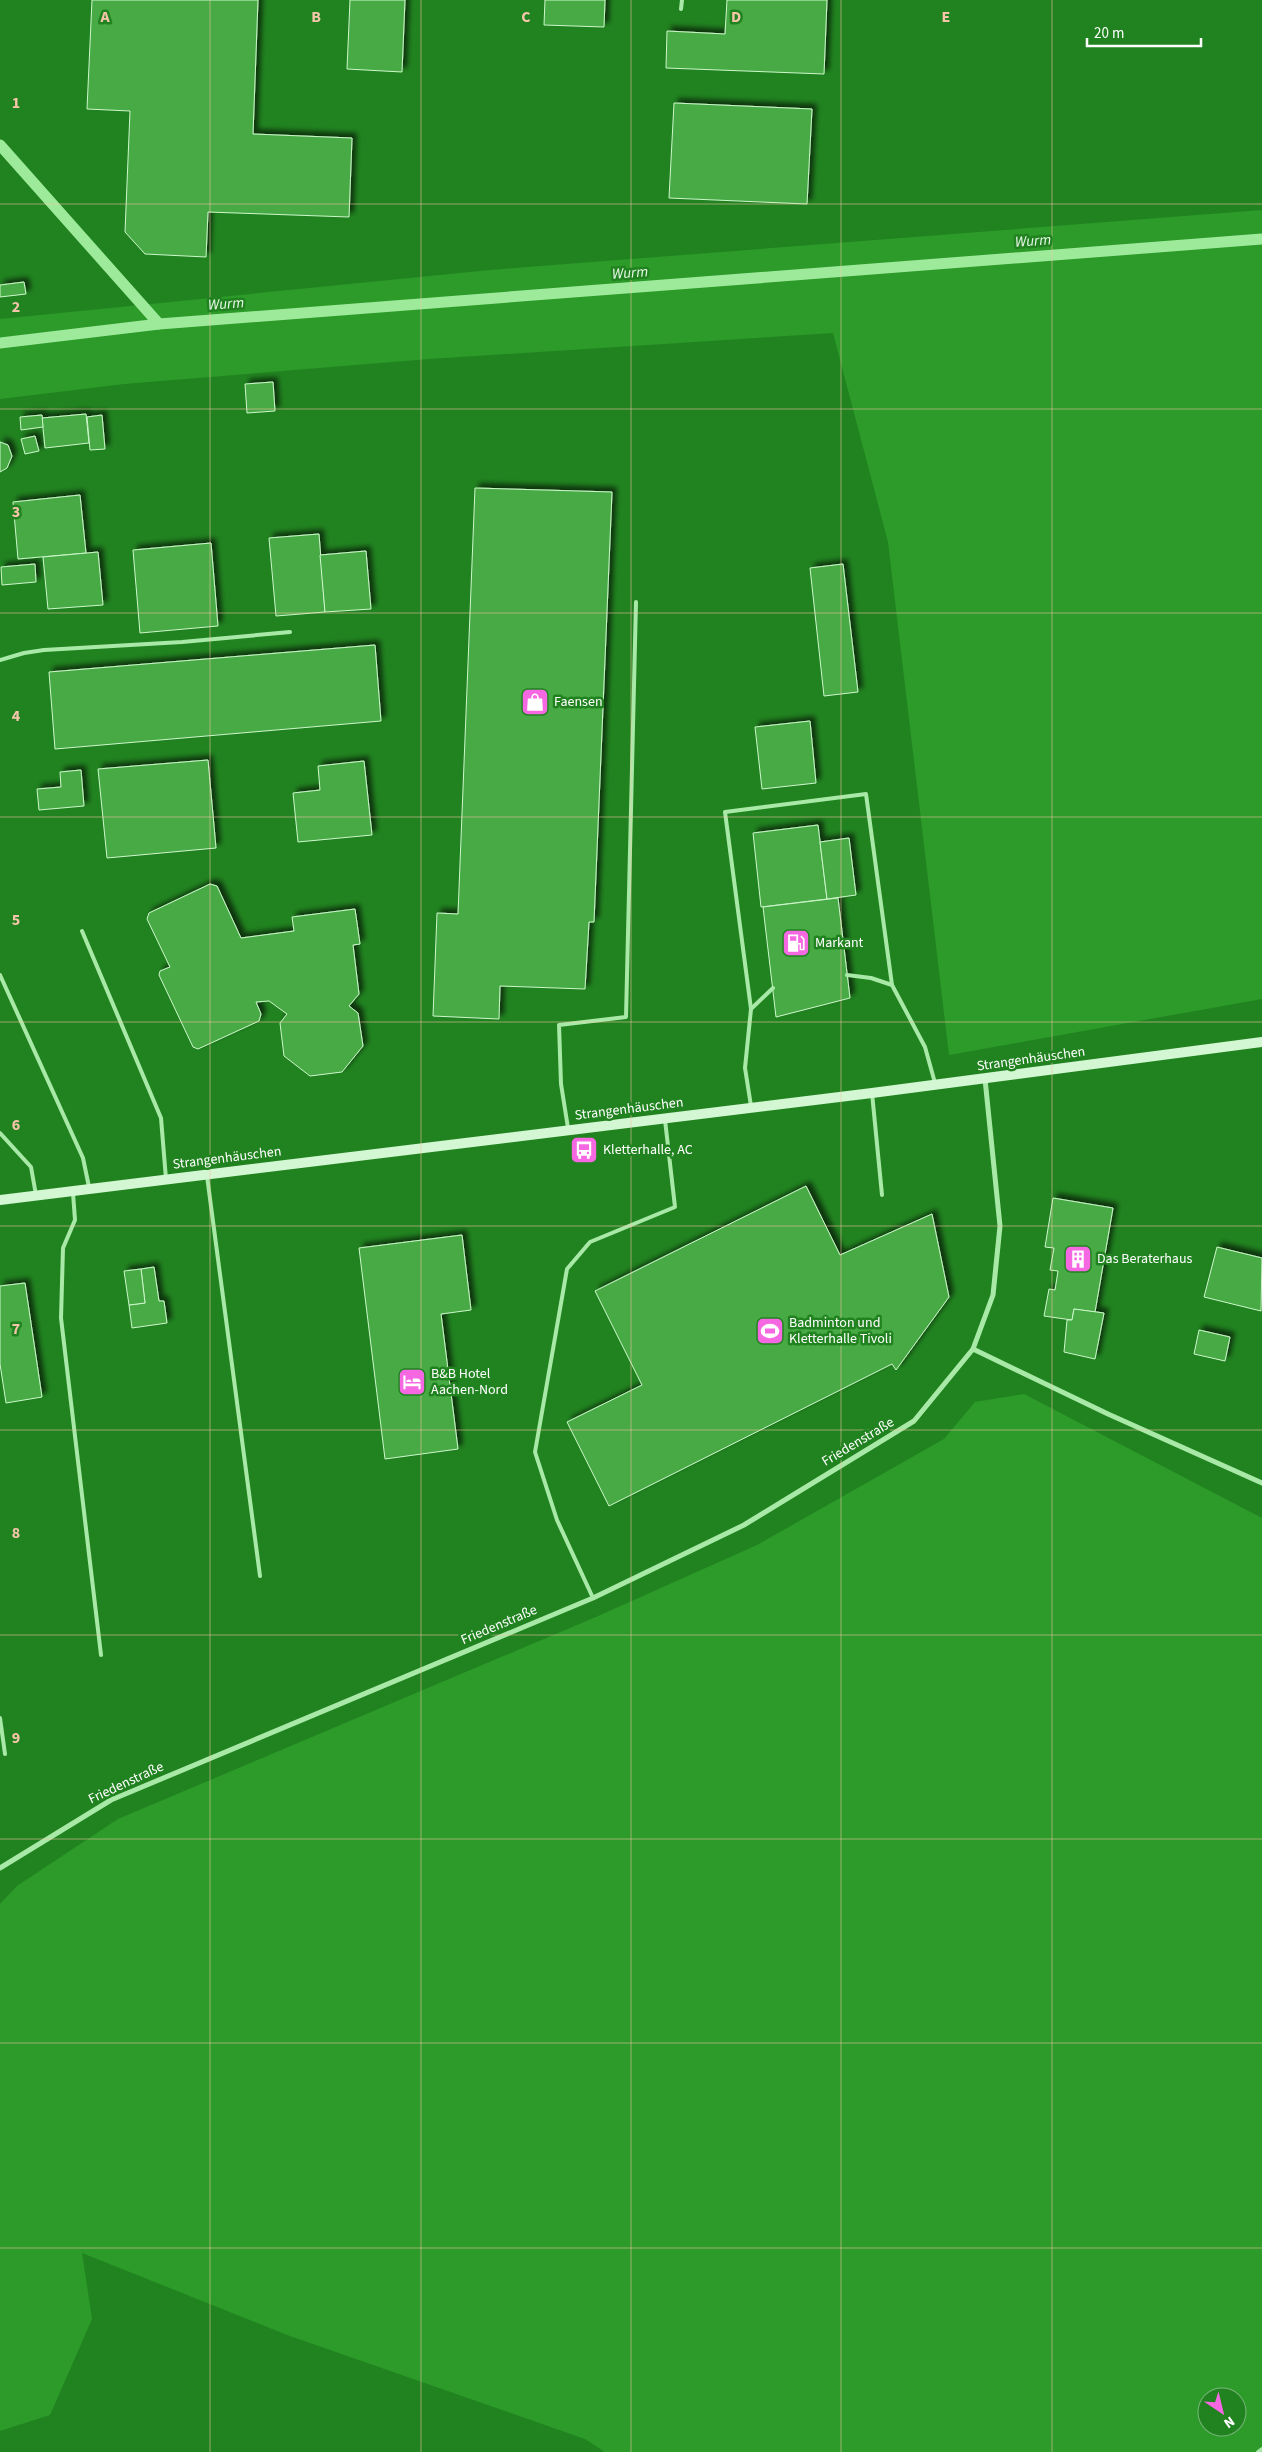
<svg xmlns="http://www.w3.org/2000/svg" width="1262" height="2452" font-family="'Source Sans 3',sans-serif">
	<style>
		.green { fill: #2d9b2a; fill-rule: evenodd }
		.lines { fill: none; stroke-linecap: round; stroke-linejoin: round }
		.stream { stroke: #9eea9b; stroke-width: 11 }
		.building { fill: #46aa45; stroke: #cdf7cb; filter: url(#shadow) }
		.lane { stroke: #a9e9a7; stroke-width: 4 }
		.street { stroke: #a9e9a7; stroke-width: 5 }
		.secondary { stroke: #d2f7d2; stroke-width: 10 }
		.grid { fill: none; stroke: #f7c5aa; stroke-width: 1; stroke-opacity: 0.55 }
		.labels { text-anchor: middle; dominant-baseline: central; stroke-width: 5; stroke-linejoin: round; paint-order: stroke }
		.poi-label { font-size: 14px; fill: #fff; stroke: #218320; text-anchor: start }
		.street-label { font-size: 14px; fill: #fff; stroke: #218320 }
		.water-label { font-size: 15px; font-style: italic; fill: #ecfbec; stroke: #218320 }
		.grid-label { font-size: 16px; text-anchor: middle; font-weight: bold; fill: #f7c5aa; stroke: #218320; stroke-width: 5; stroke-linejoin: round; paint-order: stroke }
	</style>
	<defs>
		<filter id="shadow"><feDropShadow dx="4.5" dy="-4.5" stdDeviation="2.5" flood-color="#0009"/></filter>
	</defs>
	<rect width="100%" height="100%" fill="#218320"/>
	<g class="green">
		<path d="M1262,210v789l-313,56 -61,-513 -55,-209 -404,26 -305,25 -124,15v-80l490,-49z"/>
		<path d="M1024,1394l238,124v934h-657l-20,-13 -295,-103 -208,-83 10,66 -42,96 -50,16v-527l17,-18 101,-67 478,-202 161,-72 187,-106 31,-37zM1207,2397h30v30h-30z"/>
	</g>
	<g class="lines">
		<g class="stream">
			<path d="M0,145l159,179"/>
			<path d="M0,343l159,-19 1103,-85"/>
		</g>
	</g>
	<g class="building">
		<path d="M92,0h166l-5,134 99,4 -3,79 -141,-5 -2,45 -61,-3 -20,-22 5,-121 -43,-2z"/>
		<path d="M350,0h55l-3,72 -55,-3z"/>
		<path d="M545,0h60l-1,27 -60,-2z"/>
		<path d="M727,0h100l-3,74 -158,-6 1,-37 58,3z"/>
		<path d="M674,103l138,6 -5,95 -138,-6z"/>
		<path d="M24,282l2,12 -26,3v-12z"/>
		<path d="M273,382l2,29 -28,2 -2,-29z"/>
		<path d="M86,414l3,29 -44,5 -3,-30z"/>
		<path d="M42,415l1,12 -22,3 -1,-13z"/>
		<path d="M102,415l3,34 -15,1 -3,-33z"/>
		<path d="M35,436l4,15 -14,3 -4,-15z"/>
		<path d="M0,442l8,3 4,11 -5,12 -7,4z"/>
		<path d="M475,488l137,4 -18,430h-5l-4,67 -85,-3 -1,33 -66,-3 4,-103 21,1z"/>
		<path d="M80,495l6,58 -68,6 -5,-57z"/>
		<path d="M319,534l6,78 -49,4 -7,-78z"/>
		<path d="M211,543l7,83 -78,7 -7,-83z"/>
		<path d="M366,551l5,58 -46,3 -5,-57z"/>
		<path d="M98,552l5,53 -55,4 -5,-52z"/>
		<path d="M35,564l1,18 -34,3 -1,-18z"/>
		<path d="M843,564l15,128 -34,4 -14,-128z"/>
		<path d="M375,645l6,76 -326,28 -6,-77z"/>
		<path d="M810,721l6,62 -54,6 -7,-62z"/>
		<path d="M208,760l8,88 -109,10 -9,-89z"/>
		<path d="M364,761l8,74 -74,7 -5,-49 27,-3 -2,-24z"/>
		<path d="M81,770l3,36 -45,4 -2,-21 24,-2 -1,-15z"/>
		<path d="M818,825l9,74 -66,8 -8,-74z"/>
		<path d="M849,838l7,57 -29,4 -7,-57z"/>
		<path d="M210,884l7,2 24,52 53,-7 -2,-14 63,-8 5,35 -7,1 6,49 -10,12 9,7 5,33 -21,26 -32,4 -26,-20 -4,-33 7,-9 -18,-13 -13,1 5,12 -2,7 -61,28 -5,-2 -34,-72 1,-4 10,-4 -23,-48 2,-6z"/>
		<path d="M838,898l12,100 -74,19 -13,-110z"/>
		<path d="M806,1186l34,69 92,-41 17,83 -53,73 -4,-6 -283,142 -42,-84 75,-37 -47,-94z"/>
		<path d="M1053,1198l60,10 -18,104 -21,-3 -2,11 -28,-4 5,-27 6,1 3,-19 -8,-1 4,-22 -9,-1z"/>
		<path d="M462,1235l9,75 -30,4 17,135 -73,10 -26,-211z"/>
		<path d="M1217,1247l45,11 -1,53 -57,-14z"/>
		<path d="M154,1267l5,34h5l3,22 -35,5 -3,-23 16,-2 -4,-34z"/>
		<path d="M141,1269l4,34 -16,2 -5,-34z"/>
		<path d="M25,1283l17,114 -36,6 -6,-39v-78z"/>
		<path d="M1074,1309l30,4 -9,46 -31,-7 3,-32h5z"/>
		<path d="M1199,1330l31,7 -5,24 -31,-7z"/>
	</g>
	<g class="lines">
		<g class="lane">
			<path d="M681,9l1,-9"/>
			<path d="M0,660l24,-7 20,-3 138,-8 108,-10"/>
			<path d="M82,931l79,187 5,61"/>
			<path d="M0,975l83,183 6,29"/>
			<path d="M847,975l24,3 21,7 33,62 10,36"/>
			<path d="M751,1009l-26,-197 141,-18 26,191"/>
			<path d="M872,1093l10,102"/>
			<path d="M751,1106l-6,-38 6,-59 22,-21"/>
			<path d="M568,1128l-7,-44 -2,-59 67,-8 10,-415"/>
			<path d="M0,1133l31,34 5,28"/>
			<path d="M207,1176l53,400"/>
			<path d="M73,1193l2,27 -12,28 -2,70 40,337"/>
			<path d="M593,1598l-36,-78 -22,-68 32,-183 23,-27 85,-35 -10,-87"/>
			<path d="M0,1718l5,36"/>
			<path d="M1258,2452l4,-3"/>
		</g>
		<g class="street">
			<path d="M973,1349l135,65 154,69"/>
			<path d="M0,1868l111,-68 482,-202 151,-73 170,-104 59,-72 20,-54 7,-69 -15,-147"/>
		</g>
		<path class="secondary" d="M0,1200l872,-107 390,-51"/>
	</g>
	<path class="grid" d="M210,0v2452M421,0v2452M631,0v2452M841,0v2452M1052,0v2452M0,204h1262M0,409h1262M0,613h1262M0,817h1262M0,1022h1262M0,1226h1262M0,1430h1262M0,1635h1262M0,1839h1262M0,2043h1262M0,2248h1262"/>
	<defs>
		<g id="shop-square" transform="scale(1.4375)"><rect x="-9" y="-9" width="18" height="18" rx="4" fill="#f668e2" stroke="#218320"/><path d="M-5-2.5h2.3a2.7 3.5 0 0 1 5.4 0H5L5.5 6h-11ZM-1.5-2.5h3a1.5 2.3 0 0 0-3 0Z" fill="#fff"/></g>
		<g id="fuel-square" transform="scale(1.4375)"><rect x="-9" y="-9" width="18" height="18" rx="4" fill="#f668e2" stroke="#218320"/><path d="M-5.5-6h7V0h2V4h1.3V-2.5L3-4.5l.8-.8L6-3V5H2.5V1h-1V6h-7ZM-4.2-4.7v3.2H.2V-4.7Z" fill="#fff"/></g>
		<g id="bus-square" transform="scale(1.4375)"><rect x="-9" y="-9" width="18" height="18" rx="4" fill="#f668e2" stroke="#218320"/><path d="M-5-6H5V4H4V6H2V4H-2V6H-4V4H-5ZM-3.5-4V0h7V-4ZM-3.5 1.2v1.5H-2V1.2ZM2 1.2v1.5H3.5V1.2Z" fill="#fff"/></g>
		<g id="building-square" transform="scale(1.4375)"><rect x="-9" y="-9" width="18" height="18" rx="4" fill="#f668e2" stroke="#218320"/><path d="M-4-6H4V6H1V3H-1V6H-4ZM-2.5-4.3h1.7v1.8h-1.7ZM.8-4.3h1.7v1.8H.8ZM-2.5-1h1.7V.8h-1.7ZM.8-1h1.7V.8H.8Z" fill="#fff"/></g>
		<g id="stadium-square" transform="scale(1.4375)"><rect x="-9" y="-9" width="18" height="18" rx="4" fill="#f668e2" stroke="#218320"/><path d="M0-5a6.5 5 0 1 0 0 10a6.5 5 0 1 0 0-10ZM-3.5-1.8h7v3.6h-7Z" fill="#fff"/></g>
		<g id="hotel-square" transform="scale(1.4375)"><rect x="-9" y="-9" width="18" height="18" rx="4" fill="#f668e2" stroke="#218320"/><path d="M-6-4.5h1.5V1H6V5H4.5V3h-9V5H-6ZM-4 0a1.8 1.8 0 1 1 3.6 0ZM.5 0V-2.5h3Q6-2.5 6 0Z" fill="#fff"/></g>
	</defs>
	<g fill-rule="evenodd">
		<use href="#shop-square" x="535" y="702"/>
		<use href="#fuel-square" x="796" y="943"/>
		<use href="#bus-square" x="584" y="1150"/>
		<use href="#building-square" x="1078" y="1259"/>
		<use href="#stadium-square" x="770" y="1331"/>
		<use href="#hotel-square" x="412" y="1382"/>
	</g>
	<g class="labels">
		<g class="poi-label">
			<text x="554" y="702">Faensen</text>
			<text x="815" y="943">Markant</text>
			<text x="603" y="1150">Kletterhalle, AC</text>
			<text x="1097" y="1259">Das Beraterhaus</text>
			<text x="789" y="1323">Badminton und<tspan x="789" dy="16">Kletterhalle Tivoli</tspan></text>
			<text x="431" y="1374">B&amp;B Hotel<tspan x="431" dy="16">Aachen-Nord</tspan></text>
		</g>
		<g class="street-label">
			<text transform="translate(1031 1059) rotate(-8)">Strangenhäuschen</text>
			<text transform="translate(629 1109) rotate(-7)">Strangenhäuschen</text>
			<text transform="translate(227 1158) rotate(-7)">Strangenhäuschen</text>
			<text transform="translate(858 1442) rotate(-31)">Friedenstraße</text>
			<text transform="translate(499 1625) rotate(-23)">Friedenstraße</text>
			<text transform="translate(126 1783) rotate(-25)">Friedenstraße</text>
		</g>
		<g class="water-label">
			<text transform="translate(1033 241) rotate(-4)">Wurm</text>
			<text transform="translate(630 273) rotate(-4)">Wurm</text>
			<text transform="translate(226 304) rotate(-4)">Wurm</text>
		</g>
	</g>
	<g class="grid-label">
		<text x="105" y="22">A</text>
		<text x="316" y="22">B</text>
		<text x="526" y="22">C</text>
		<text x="736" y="22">D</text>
		<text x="946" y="22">E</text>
		<text x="16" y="108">1</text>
		<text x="16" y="312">2</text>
		<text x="16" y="517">3</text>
		<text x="16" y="721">4</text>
		<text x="16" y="925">5</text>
		<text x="16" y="1130">6</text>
		<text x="16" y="1334">7</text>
		<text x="16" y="1538">8</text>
		<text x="16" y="1743">9</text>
	</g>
	<g transform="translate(1222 2412) rotate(145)"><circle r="24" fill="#218320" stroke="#7ab579"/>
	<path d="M0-4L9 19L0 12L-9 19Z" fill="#f668e2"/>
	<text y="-8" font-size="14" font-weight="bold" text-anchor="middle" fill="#ffffff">N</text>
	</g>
	<path d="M1087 38v8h114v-8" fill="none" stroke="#ffffff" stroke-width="2.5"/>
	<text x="1094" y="38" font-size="15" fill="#ffffff" stroke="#218320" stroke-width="4" paint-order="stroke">20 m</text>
</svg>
